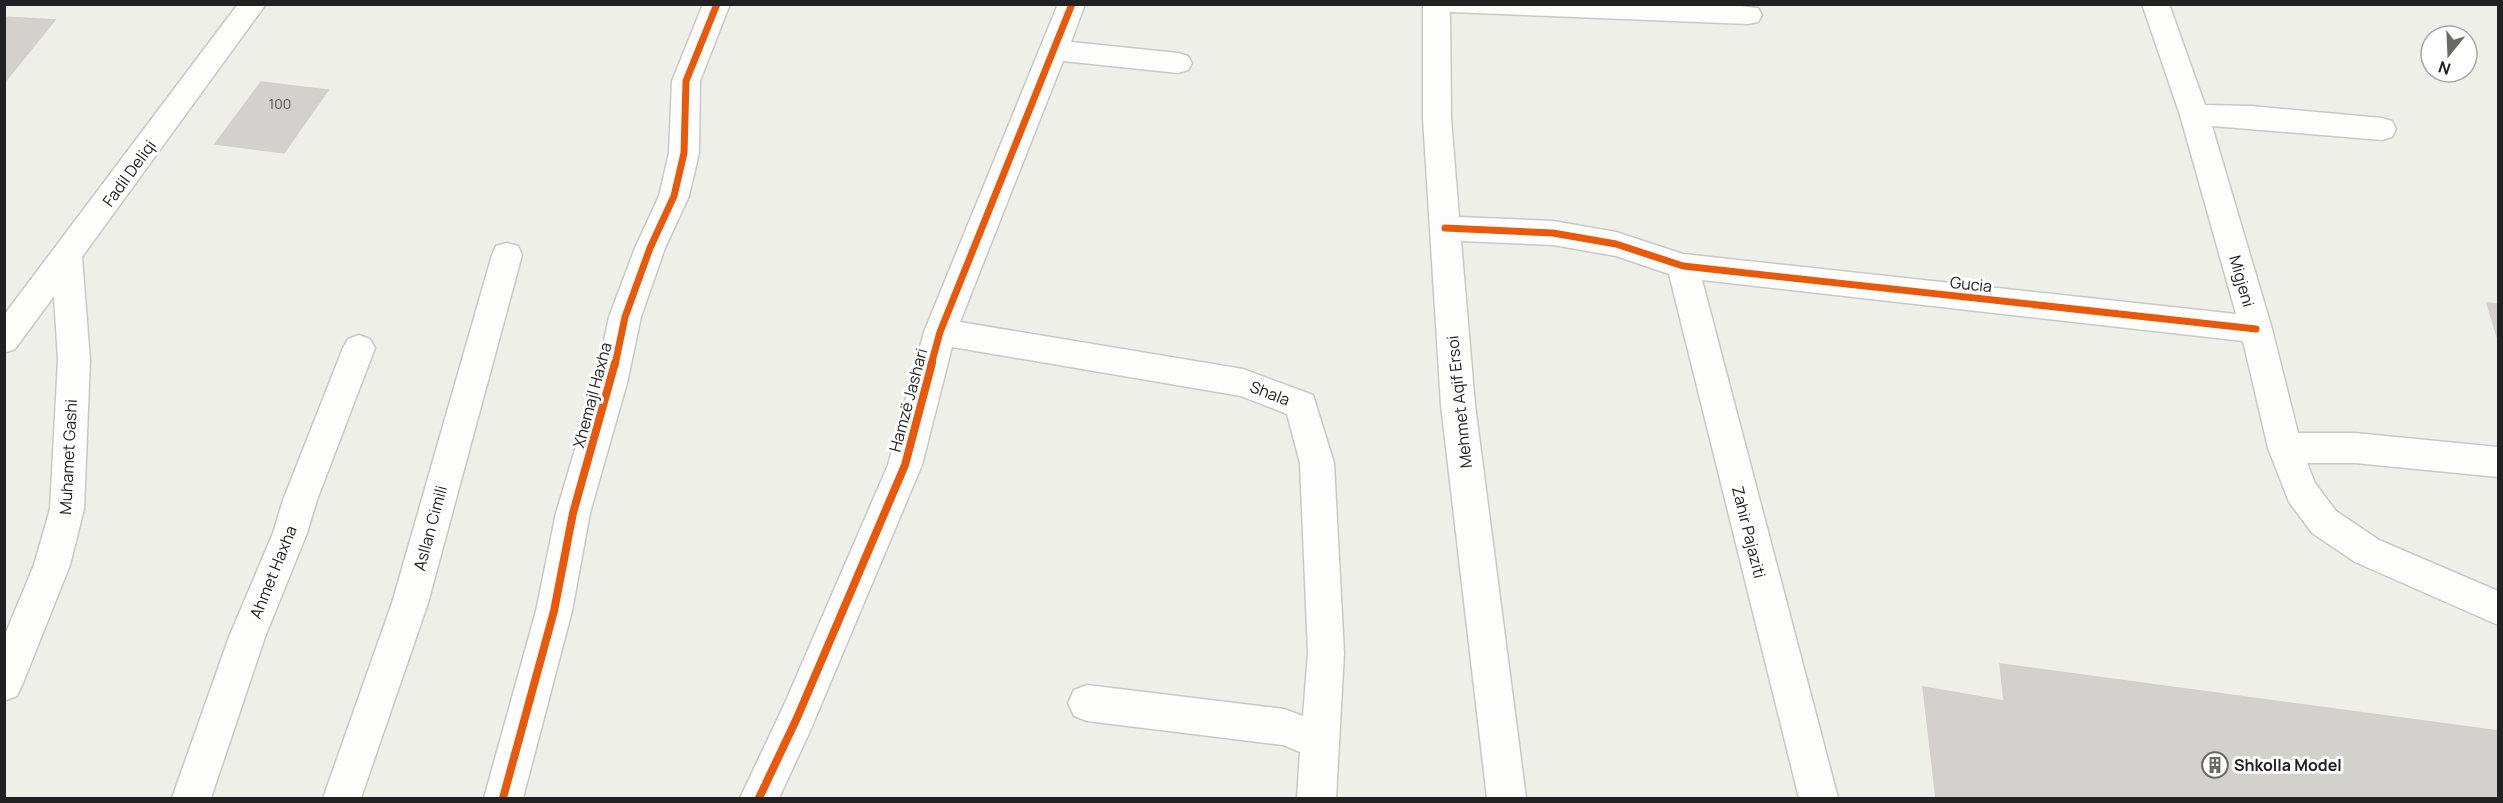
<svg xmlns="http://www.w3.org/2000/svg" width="2503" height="803" font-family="Manrope,sans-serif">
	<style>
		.building { fill: #d2d1cd; stroke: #d2d0cb; stroke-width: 1.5 }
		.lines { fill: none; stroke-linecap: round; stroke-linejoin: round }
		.minor-casing { stroke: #c8c8c6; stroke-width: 3 }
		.minor { fill: #fdfdfc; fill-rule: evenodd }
		.cycleway-far1-casing { stroke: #fff; stroke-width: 10 }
		.cycleway-casing { stroke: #fff; stroke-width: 12 }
		.cycleway-far1 { stroke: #e8590c; stroke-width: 7 }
		.cycleway { stroke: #e8590c; stroke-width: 8 }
		.labels { text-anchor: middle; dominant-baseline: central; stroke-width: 6; stroke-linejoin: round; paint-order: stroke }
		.number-label { font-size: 14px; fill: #4d4d4c }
		.street-label { font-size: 16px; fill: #212121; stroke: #fff }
		.poi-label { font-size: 16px; font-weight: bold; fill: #212121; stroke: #fff; text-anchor: start }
	</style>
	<rect width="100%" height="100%" fill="#efefea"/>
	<g class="building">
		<path d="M4,17l51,3 -51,63z"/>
		<path d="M261,82l67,8 -44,63 -69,-9z"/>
		<path d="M2487,303l11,1v36z"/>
		<path d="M2000,664l498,67v67h-562l-13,-111 81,14z"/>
	</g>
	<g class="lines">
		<g class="minor-casing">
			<g id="minor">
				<path d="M238,4h28l-184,253 8,103 -6,149 -14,56 -47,118 -6,13 -13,5v-64l30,-72 16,-56 8,-149 -4,-64 -39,53 -11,4v-38z"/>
				<path d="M703,4h27l-30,77 -1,72 -10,43 -24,52 -24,69 -14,66 -37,130 -18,98 -49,187h-39l52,-187 20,-98 39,-130 14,-66 26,-69 24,-52 10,-43 3,-72z"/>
				<path d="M1058,4h27l-14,38 107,11 10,3 4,7 -4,7 -10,3 -115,-12 -103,261 283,47 70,26 21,68 10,190 -8,145h-39l3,-46 -17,-7 -196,-24 -13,-5 -6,-13 6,-13 13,-5 197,24 19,7 5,-63 -8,-190 -13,-49 -46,-18 -289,-49 -30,118 -112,266 -31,67h-39l44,-93 104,-240 36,-133z"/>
				<path d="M1423,4h297l38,4 4,7 -4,7 -10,2 -298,-12 1,106 8,99 94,4 63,11 67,22 553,60 -56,-199 -38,-111h27l36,101 46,1 131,12 10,3 4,8 -4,8 -10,3 -170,-14 60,203 26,104h57l143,14v30l-143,-14h-48l8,20 21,28 43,29 119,51v34l-143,-63 -43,-29 -23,-31 -21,-54 -25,-107 -541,-61 136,518h-39l-130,-524 -53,-18 -63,-11 -92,-4 14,164 51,393h-39l-46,-393 -18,-287z"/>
				<path d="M507,243l11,3 4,9 -94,348 -67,195h-38l69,-195 100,-348 4,-9z"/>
				<path d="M359,335l11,4 5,9 -58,152 -10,33 -42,104 -54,161h-39l57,-161 44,-104 10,-33 60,-152 5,-9z"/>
			</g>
		</g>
		<use href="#minor" class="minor"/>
		<g class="cycleway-far1-casing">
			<g id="cycleway-far1">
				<path d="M1445,228l108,5 63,11 67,22 573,63"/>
				<path d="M615,365l10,-48 25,-69 24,-52 10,-43 2,-72 31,-77"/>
				<path d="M931,365l9,-33 132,-328"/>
			</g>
		</g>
		<g class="cycleway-casing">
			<g id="cycleway">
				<path d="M503,798l51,-187 19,-98 42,-150"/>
				<path d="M759,798l38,-80 108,-253 27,-102"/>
			</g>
		</g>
		<use href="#cycleway-far1" class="cycleway-far1"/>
		<use href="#cycleway" class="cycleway"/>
	</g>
	<defs>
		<g id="building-ring" transform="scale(1.35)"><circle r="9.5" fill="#fff" stroke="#696967" stroke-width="1.5"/><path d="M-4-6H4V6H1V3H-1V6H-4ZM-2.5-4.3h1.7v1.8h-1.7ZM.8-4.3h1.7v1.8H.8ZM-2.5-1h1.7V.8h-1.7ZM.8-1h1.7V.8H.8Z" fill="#696967"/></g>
	</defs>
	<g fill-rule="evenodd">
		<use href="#building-ring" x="2215" y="765"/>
	</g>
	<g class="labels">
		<g class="number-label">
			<text x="280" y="103">100</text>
		</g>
		<g class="street-label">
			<text transform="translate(129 173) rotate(-54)">Fadil Deliqi</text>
			<text transform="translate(2242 281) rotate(74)">Migjeni</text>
			<text transform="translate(1971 284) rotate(6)">Gucia</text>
			<text transform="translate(1270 393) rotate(21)">Shala</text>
			<text transform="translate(592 395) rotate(-75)">Xhemajl Haxha</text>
			<text transform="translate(908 400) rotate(-75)">Hamzë Jashari</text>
			<text transform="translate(1459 402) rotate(-96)">Mehmet Aqif Ersoi</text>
			<text transform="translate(68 457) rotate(-87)">Muhamet Gashi</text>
			<text transform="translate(430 528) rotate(-75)">Asllan Cimili</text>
			<text transform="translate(1749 532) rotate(76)">Zahir Pajaziti</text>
			<text transform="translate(273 572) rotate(-68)">Ahmet Haxha</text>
		</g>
		<g class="poi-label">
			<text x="2234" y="765">Shkolla Model</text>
		</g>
	</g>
	<rect width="2503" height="803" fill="none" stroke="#212121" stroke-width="12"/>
	<g transform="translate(2449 54) rotate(198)"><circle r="28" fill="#ffffff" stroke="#a6a6a6" stroke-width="1.5"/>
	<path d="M0-4.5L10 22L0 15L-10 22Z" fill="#696967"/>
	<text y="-9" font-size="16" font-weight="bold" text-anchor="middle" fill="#212121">N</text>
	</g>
</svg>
